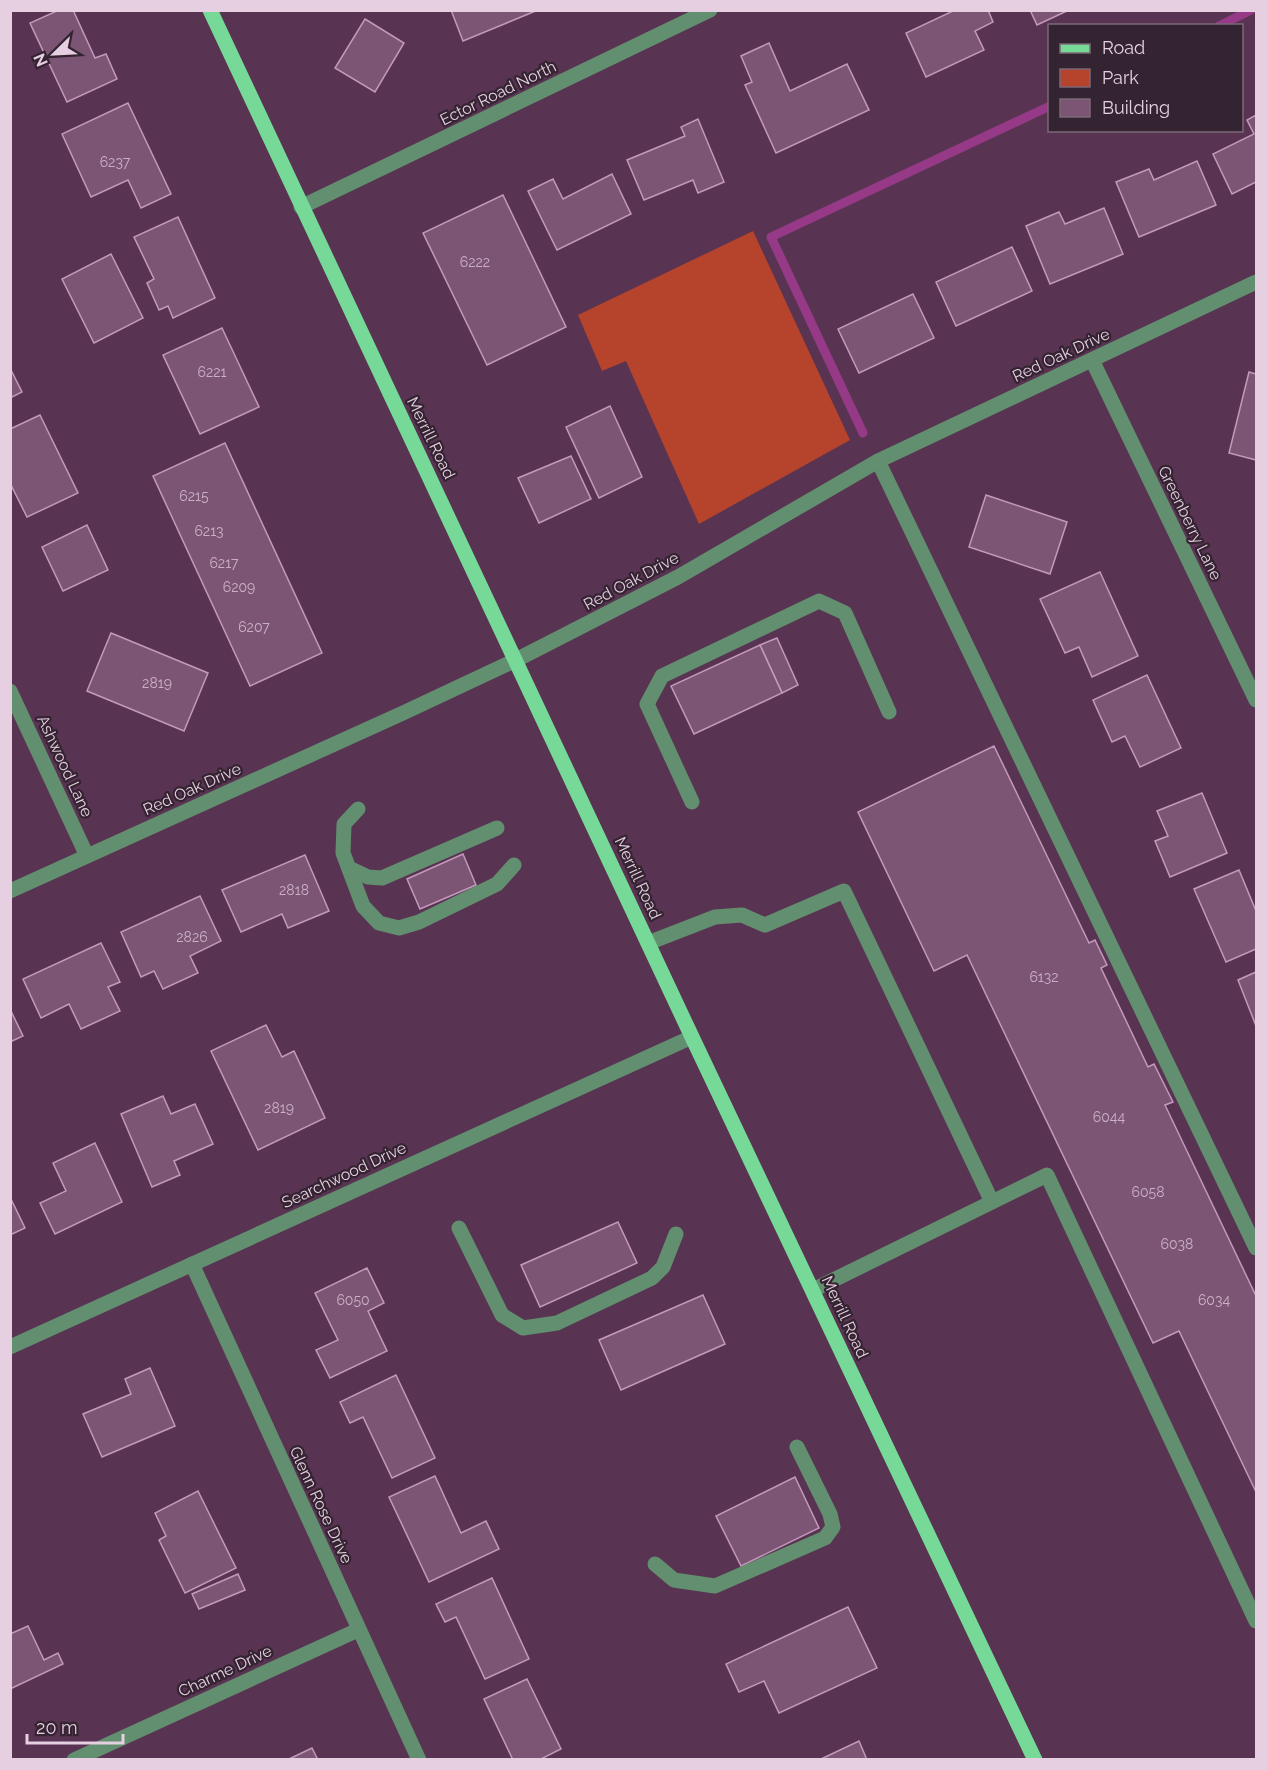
<svg xmlns="http://www.w3.org/2000/svg" width="1267" height="1770" font-family="Raleway,sans-serif">
	<style>
		.green { fill: #b6432b }
		.lines { fill: none; stroke-linecap: round; stroke-linejoin: round }
		.stream { stroke: #963a88; stroke-width: 9 }
		.building { fill: #7c5575; stroke: #c499bb; stroke-width: 1.5 }
		.minor { stroke: #618f6f; stroke-width: 15 }
		.major { stroke: #76d998; stroke-width: 15 }
		.labels { text-anchor: middle; dominant-baseline: central; stroke-width: 4.5; stroke-linejoin: round; paint-order: stroke }
		.number-label { font-size: 14px; fill: #cbb0c5 }
		.street-label { font-size: 16px; fill: #e5cfe0; stroke: #342331 }
	</style>
	<rect width="100%" height="100%" fill="#593452"/>
	<path class="green" d="M753,231l97,209 -151,84 -73,-163 -24,10 -24,-56z"/>
	<g class="lines">
		<g class="stream">
			<path d="M1219,26l32,-16"/>
			<path d="M863,433l-92,-196 279,-131"/>
		</g>
	</g>
	<g class="building">
		<path d="M59,10h14l22,48 11,-4 11,25 -50,23 -37,-79z"/>
		<path d="M451,10h87l-75,31z"/>
		<path d="M955,10h33l5,12 -18,9 9,19 -58,27 -20,-44z"/>
		<path d="M1030,10h39l-32,15z"/>
		<path d="M365,19l39,24 -29,49 -40,-24z"/>
		<path d="M769,43l21,48 57,-27 22,46 -93,43 -31,-68 7,-3 -11,-26z"/>
		<path d="M128,103l43,91 -30,14 -13,-28 -37,17 -29,-63z"/>
		<path d="M1256,115v67l-24,12 -19,-40 41,-20 -7,-14z"/>
		<path d="M698,119l26,63 -26,11 -5,-13 -49,20 -17,-40 58,-24 -4,-9z"/>
		<path d="M1197,161l19,44 -77,32 -23,-55 33,-13 5,11z"/>
		<path d="M612,174l19,40 -74,36 -29,-59 25,-12 10,20z"/>
		<path d="M503,195l63,132 -79,38 -64,-132z"/>
		<path d="M1104,208l19,46 -73,30 -24,-58 33,-14 6,12z"/>
		<path d="M178,217l37,81 -42,20 -5,-12 -9,4 -12,-27 7,-4 -20,-42z"/>
		<path d="M1012,247l20,44 -76,35 -20,-44z"/>
		<path d="M111,254l32,64 -49,25 -32,-64z"/>
		<path d="M913,294l21,44 -75,35 -21,-44z"/>
		<path d="M222,328l37,79 -59,27 -37,-79z"/>
		<path d="M10,368l12,24 -12,6z"/>
		<path d="M1249,372l7,2v86l-27,-7z"/>
		<path d="M610,406l32,71 -43,21 -33,-71z"/>
		<path d="M40,415l38,78 -51,24 -17,-34v-54z"/>
		<path d="M225,443l97,210 -72,33 -97,-210z"/>
		<path d="M571,456l20,43 -52,24 -21,-45z"/>
		<path d="M986,495l81,27 -17,52 -81,-27z"/>
		<path d="M87,525l21,45 -45,21 -21,-44z"/>
		<path d="M1100,572l38,84 -46,21 -13,-30 -14,6 -25,-54z"/>
		<path d="M111,633l97,40 -24,58 -97,-40z"/>
		<path d="M777,638l21,47 -16,8 -22,-48z"/>
		<path d="M760,645l22,48 -88,41 -23,-48z"/>
		<path d="M1147,675l34,73 -41,19 -15,-31 -13,6 -19,-42z"/>
		<path d="M994,746l95,197 6,-3 12,25 -6,3 47,99 6,-3 19,38 -8,3 91,191v196l-77,-161 -26,12 -186,-388 -33,16 -76,-159z"/>
		<path d="M1202,793l25,60 -57,24 -15,-36 13,-5 -11,-25z"/>
		<path d="M463,854l13,31 -56,24 -13,-30z"/>
		<path d="M305,855l24,56 -41,17 -6,-14 -41,18 -19,-42z"/>
		<path d="M1239,870l17,41v38l-30,13 -32,-73z"/>
		<path d="M200,896l21,45 -31,15 8,17 -35,16 -9,-18 -13,6 -20,-45z"/>
		<path d="M101,943l19,39 -12,5 12,24 -39,18 -12,-25 -28,14 -18,-39z"/>
		<path d="M1256,972v54l-18,-46z"/>
		<path d="M10,1009l13,27 -13,6z"/>
		<path d="M266,1025l16,32 12,-6 31,67 -67,32 -47,-99z"/>
		<path d="M163,1096l8,18 24,-10 18,40 -39,17 6,14 -28,12 -31,-73z"/>
		<path d="M95,1143l27,59 -67,32 -15,-31 26,-12 -13,-28z"/>
		<path d="M10,1197l15,31 -15,7z"/>
		<path d="M618,1222l19,41 -97,44 -19,-42z"/>
		<path d="M367,1268l17,35 -16,8 19,40 -57,27 -14,-28 22,-10 -23,-47z"/>
		<path d="M703,1295l22,49 -104,46 -22,-50z"/>
		<path d="M150,1368l25,58 -73,31 -19,-43 48,-20 -6,-15z"/>
		<path d="M396,1375l39,83 -43,20 -29,-61 -13,6 -10,-21z"/>
		<path d="M435,1476l26,57 25,-12 13,28 -70,33 -40,-85z"/>
		<path d="M795,1477l24,51 -78,38 -25,-50z"/>
		<path d="M198,1491l38,77 -51,25 -26,-53 7,-4 -11,-23z"/>
		<path d="M238,1574l7,16 -46,19 -7,-15z"/>
		<path d="M492,1578l37,81 -44,20 -29,-62 -11,5 -9,-18z"/>
		<path d="M848,1607l29,61 -98,45 -15,-32 -25,11 -13,-28z"/>
		<path d="M28,1626l16,34 14,-7 5,11 -53,25v-55z"/>
		<path d="M527,1679l34,70 -22,11h-26l-29,-61z"/>
		<path d="M859,1741l8,19h-48z"/>
		<path d="M312,1748l6,12h-31z"/>
	</g>
	<g class="lines">
		<g class="minor">
			<path d="M301,207l409,-197"/>
			<path d="M1092,360l164,340"/>
			<path d="M878,461l378,787"/>
			<path d="M10,691l77,165"/>
			<path d="M692,802l-45,-98 15,-28 157,-75 26,12 44,99"/>
			<path d="M358,809l-14,15 -1,29 20,53 16,17 20,5 20,-6 78,-38 17,-19"/>
			<path d="M349,868l19,9 14,1 115,-50"/>
			<path d="M10,891l393,-178 113,-53 162,-83 200,-116 378,-179"/>
			<path d="M648,943l67,-26 27,-2 23,10 79,-34 148,311"/>
			<path d="M459,1228l43,87 21,13 34,-5 95,-45 11,-11 13,-33"/>
			<path d="M192,1264l227,496"/>
			<path d="M813,1290l234,-115 209,446"/>
			<path d="M10,1347l682,-310"/>
			<path d="M655,1564l19,16 41,6 110,-48 8,-11 -3,-13 -33,-67"/>
			<path d="M74,1760l284,-130"/>
		</g>
		<path class="major" d="M210,10l482,1027 343,723"/>
	</g>
	<g class="labels">
		<g class="number-label">
			<text x="115" y="162">6237</text>
			<text x="475" y="262">6222</text>
			<text x="212" y="372">6221</text>
			<text x="194" y="496">6215</text>
			<text x="209" y="531">6213</text>
			<text x="224" y="563">6217</text>
			<text x="239" y="587">6209</text>
			<text x="254" y="627">6207</text>
			<text x="157" y="683">2819</text>
			<text x="294" y="890">2818</text>
			<text x="192" y="937">2826</text>
			<text x="1044" y="977">6132</text>
			<text x="279" y="1108">2819</text>
			<text x="1109" y="1117">6044</text>
			<text x="1148" y="1192">6058</text>
			<text x="1177" y="1244">6038</text>
			<text x="353" y="1300">6050</text>
			<text x="1214" y="1300">6034</text>
		</g>
		<g class="street-label">
			<text transform="translate(498 93) rotate(-26)">Ector Road North</text>
			<text transform="translate(1061 355) rotate(-25)">Red Oak Drive</text>
			<text transform="translate(431 438) rotate(64)">Merrill Road</text>
			<text transform="translate(1190 523) rotate(64)">Greenberry Lane</text>
			<text transform="translate(631 581) rotate(-28)">Red Oak Drive</text>
			<text transform="translate(65 766) rotate(65)">Ashwood Lane</text>
			<text transform="translate(192 789) rotate(-24)">Red Oak Drive</text>
			<text transform="translate(638 878) rotate(65)">Merrill Road</text>
			<text transform="translate(344 1175) rotate(-25)">Searchwood Drive</text>
			<text transform="translate(845 1317) rotate(65)">Merrill Road</text>
			<text transform="translate(321 1505) rotate(65)">Glenn Rose Drive</text>
			<text transform="translate(225 1671) rotate(-25)">Charme Drive</text>
		</g>
	</g>
	<rect width="1267" height="1770" fill="none" stroke="#e5cfe0" stroke-width="24"/>
	<rect x="1048" y="24" width="195" height="108" fill="#342331" stroke="#7b6877" stroke-width="1.5"/>
	<rect x="1060" y="44" width="30" height="9" fill="#76d998" stroke="#7b6877" stroke-width="1.5"/>
	<text x="1102" y="54" font-size="18" fill="#e5cfe0">Road</text>
	<rect x="1060" y="69" width="30" height="18" fill="#b6432b" stroke="#7b6877" stroke-width="1.5"/>
	<text x="1102" y="84" font-size="18" fill="#e5cfe0">Park</text>
	<rect x="1060" y="99" width="30" height="18" fill="#7c5575" stroke="#7b6877" stroke-width="1.5"/>
	<text x="1102" y="114" font-size="18" fill="#e5cfe0">Building</text>
	<g transform="translate(54 54) rotate(246)" stroke="#342331" stroke-width="4.5" paint-order="stroke">
	<path d="M0-4.5L10 22L0 15L-10 22Z" fill="#e5cfe0"/>
	<text y="-9" font-size="16" font-weight="bold" text-anchor="middle" fill="#e5cfe0">N</text>
	</g>
	<path d="M27 1734v9h96v-9" fill="none" stroke="#e5cfe0" stroke-width="3"/>
	<text x="36" y="1734" font-size="18" fill="#e5cfe0" stroke="#342331" stroke-width="4.5" paint-order="stroke">20 m</text>
</svg>
